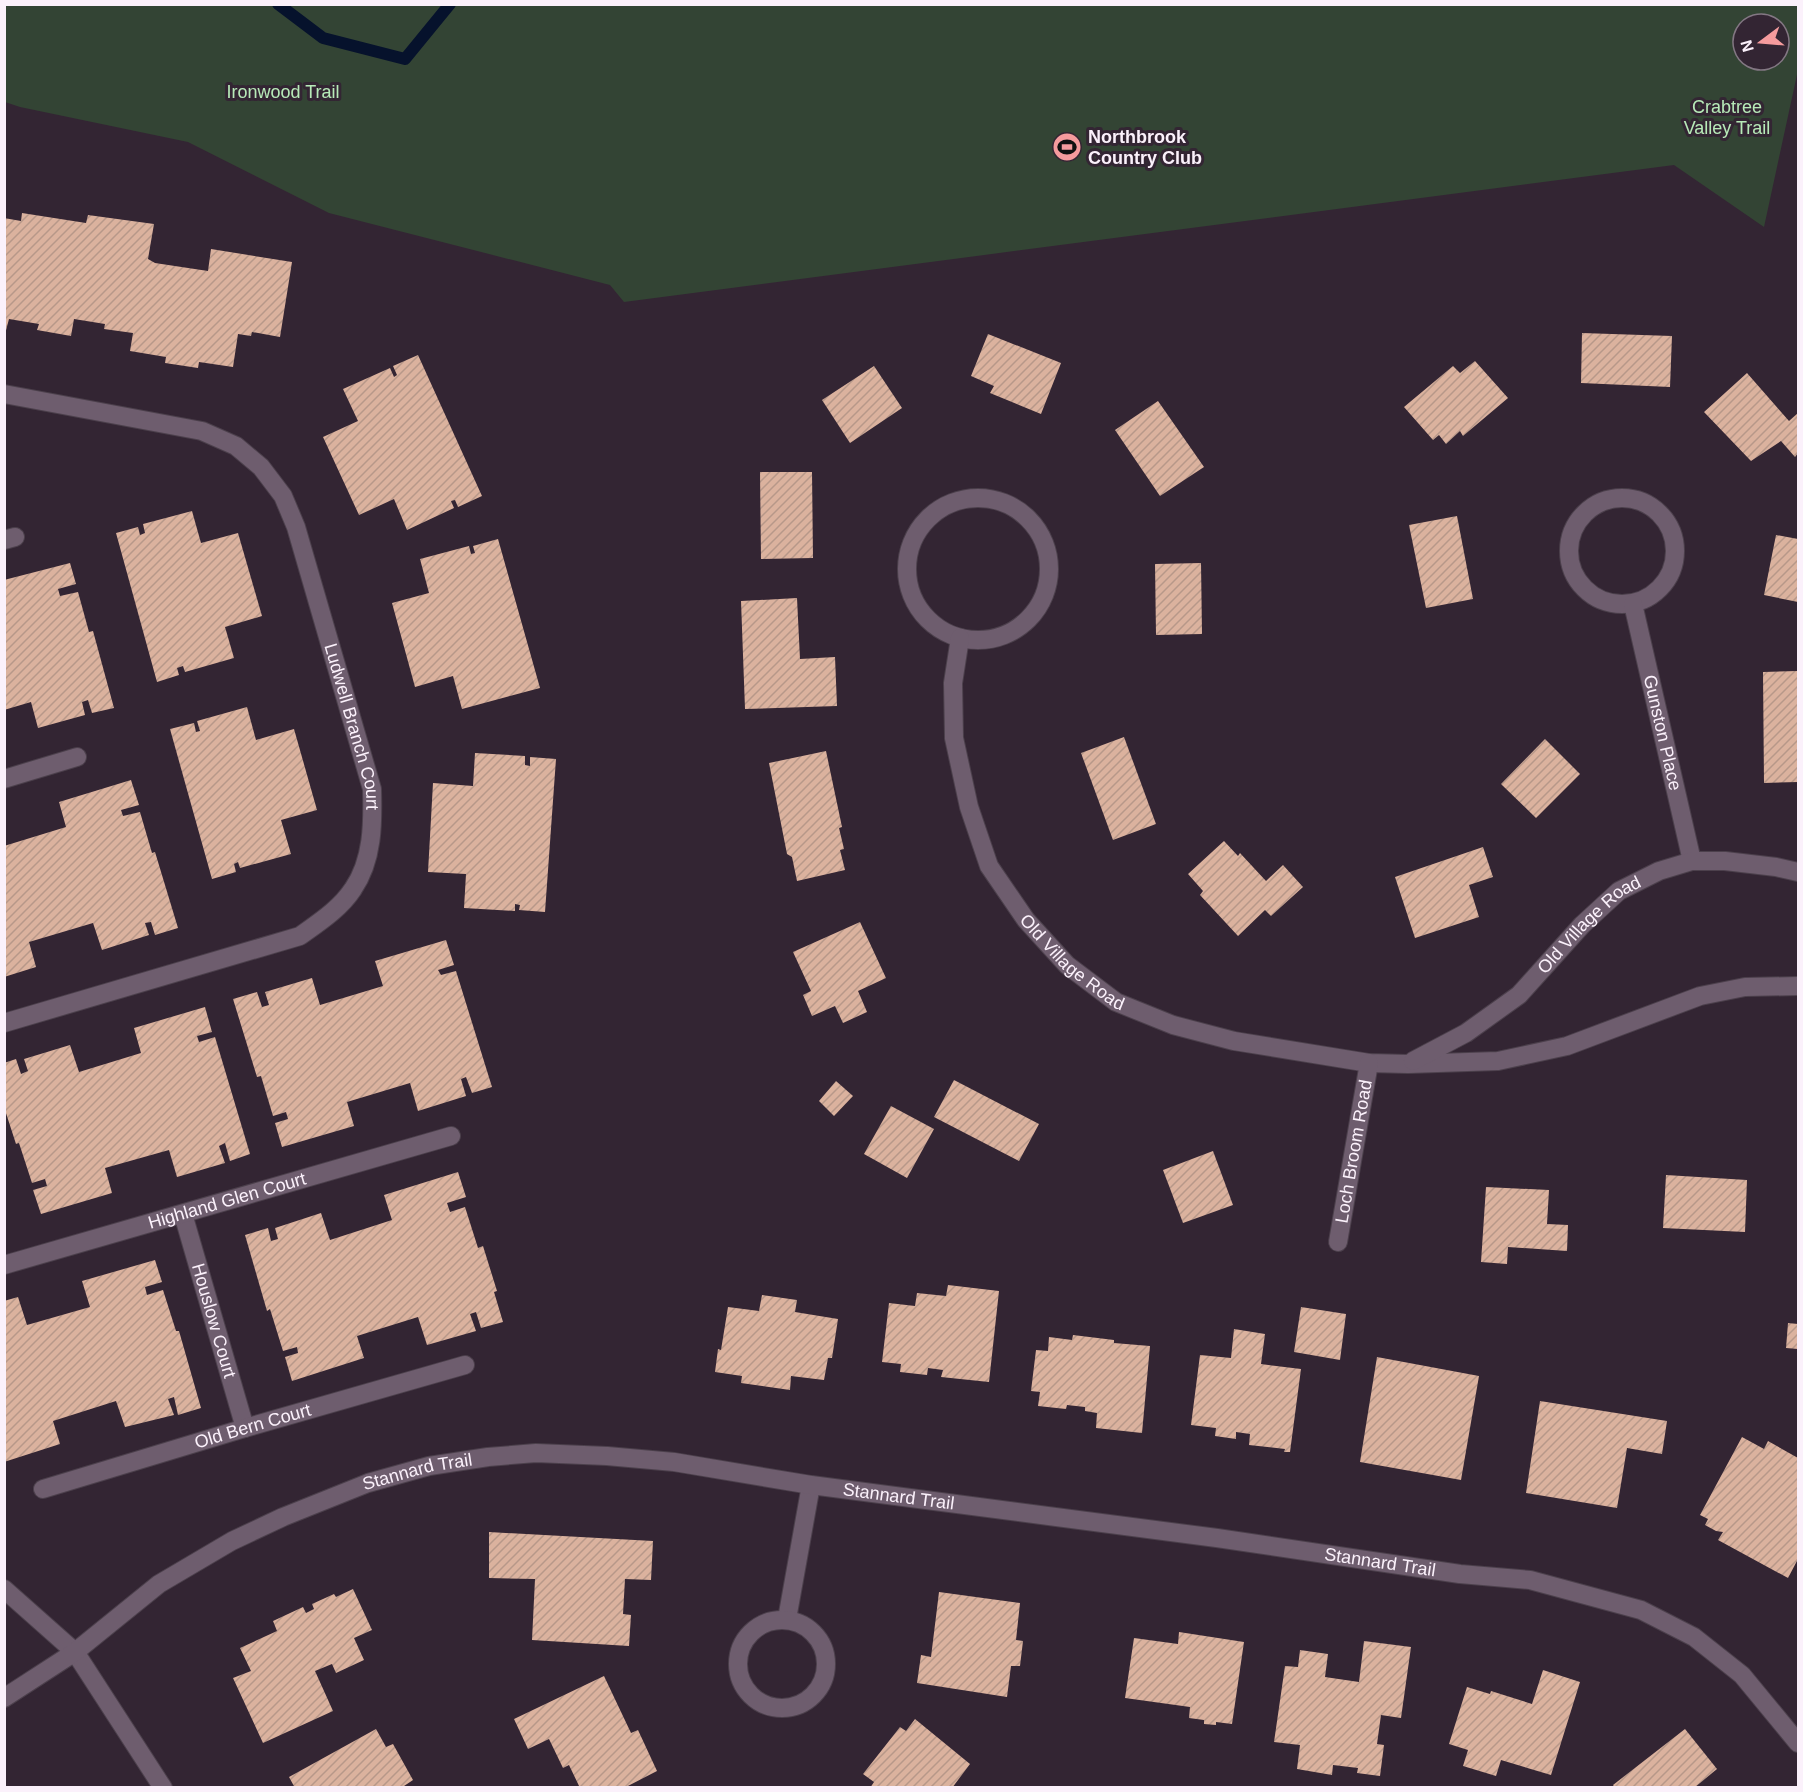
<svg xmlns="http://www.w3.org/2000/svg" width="1803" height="1792" font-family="Helvetica,sans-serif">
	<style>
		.park { fill: #334434; fill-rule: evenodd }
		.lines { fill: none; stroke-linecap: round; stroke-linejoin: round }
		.stream { stroke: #06122c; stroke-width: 12 }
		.building { fill: url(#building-hatch) }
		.minor-casing { stroke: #4c404c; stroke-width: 20 }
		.minor { stroke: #6e5d6e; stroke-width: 18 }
		.labels { text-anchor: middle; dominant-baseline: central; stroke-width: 6; stroke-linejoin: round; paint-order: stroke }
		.park-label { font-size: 18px; fill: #b7eab8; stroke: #332533 }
		.poi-label { font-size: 18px; font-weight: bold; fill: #fbf1fb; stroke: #332533; text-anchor: start }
		.street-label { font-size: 18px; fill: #fbf1fb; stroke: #332533 }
	</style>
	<defs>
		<pattern id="building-hatch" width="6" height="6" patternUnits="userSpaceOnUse" patternTransform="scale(1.5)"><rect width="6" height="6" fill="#dbb29e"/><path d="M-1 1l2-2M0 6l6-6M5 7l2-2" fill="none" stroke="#b79889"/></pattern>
	</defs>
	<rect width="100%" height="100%" fill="#332533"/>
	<path class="park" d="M1798,4v66l-34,157 -90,-62 -1050,137 -14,-17 -281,-72 -141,-71 -168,-35 -15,-5v-97zM1743,24h36v36h-36z"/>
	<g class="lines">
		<path class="stream" d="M278,4l45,34 82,21 45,-55"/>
	</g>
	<g class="building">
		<path d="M22,213l64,10 2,-8 66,9 -6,35 7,4 53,8 3,-22 81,13 -12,75 -28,-5 -1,4 -13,-2 -5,33 -34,-5 -1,6 -33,-5 1,-6 -36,-6 3,-18 -29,-4 1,-5 -31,-5 -3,17 -34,-6 2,-6 -30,-5 -5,19v-120l17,3z"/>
		<path d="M1582,333l90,3 -2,51 -89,-4z"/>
		<path d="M988,334l73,29 -20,51 -51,-21 4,-7 -23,-10z"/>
		<path d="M418,355l64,141 -24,11 -3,-7 -4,1 3,7 -47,22 -13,-31 -35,16 -36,-78 35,-16 -15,-32 47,-21 4,9 3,-2 -4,-9z"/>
		<path d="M1475,361l33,37 -45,38 -3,-5 -14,13 -7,-9 -6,5 -29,-33 49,-41 7,7z"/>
		<path d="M874,366l28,42 -52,35 -28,-43z"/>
		<path d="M1747,373l42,48 9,-8v40l-3,4 -14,-16 -30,20 -47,-49z"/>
		<path d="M1158,401l46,66 -44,29 -45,-66z"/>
		<path d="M760,472h52l1,86 -52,1z"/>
		<path d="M192,511l9,32 37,-10 24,83 -37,11 9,31 -49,14 -2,-6 -6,2 2,7 -22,7 -41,-149 22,-6 2,8 5,-2 -2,-9z"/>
		<path d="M1457,516l16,83 -47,9 -17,-83z"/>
		<path d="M1776,535l22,4v63l-34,-7z"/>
		<path d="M498,539l42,149 -78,21 -9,-33 -38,11 -23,-84 37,-10 -9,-34 49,-13 2,8 4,-1 -2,-7z"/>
		<path d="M70,563l6,21 -18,5 2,7 18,-4 11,40 4,-1 21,77 -22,5 -4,-13 -6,2 3,13 -47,13 -7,-26 -27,8v-130z"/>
		<path d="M1201,563l1,71 -46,1 -1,-71z"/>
		<path d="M797,598l3,61 35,-2 2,49 -92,3 -4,-108z"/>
		<path d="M1798,671v111l-34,1 -1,-111z"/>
		<path d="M247,707l9,33 38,-11 23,81 -36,10 10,34 -51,14 -2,-6 -4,2 2,8 -24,7 -42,-150 24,-6 2,9 4,-1 -3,-10z"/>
		<path d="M1124,737l32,87 -43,16 -32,-87z"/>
		<path d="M1545,739l35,35 -44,44 -35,-34z"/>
		<path d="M826,751l16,76 -3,1 5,21 -4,1 5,20 -48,11 -5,-24 -5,-3 -18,-91z"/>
		<path d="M475,753l50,3v9l5,1v-9l26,2 -11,153 -26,-2 1,-5 -5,-1v7l-51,-3 2,-34 -38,-2 5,-89 40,3z"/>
		<path d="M131,780l8,25 -18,5 2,6 17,-4 12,41 3,-1 23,76 -23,7 -4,-13 -6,1 4,12 -47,15 -9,-27 -64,19 7,25 -32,10v-131l62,-19 -7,-25z"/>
		<path d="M1224,841l14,15 2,-3 26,28 17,-16 20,22 -32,29 -6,-6 -27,26 -38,-41 3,-4 -15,-17z"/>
		<path d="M1483,847l10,30 -24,8 10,32 -64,21 -20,-61z"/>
		<path d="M860,922l26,56 -28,13 9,21 -24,11 -8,-17 -23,10 -9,-21 8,-4 -18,-39z"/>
		<path d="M446,940l8,25 -16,5 3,5 15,-4 36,116 -20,6 -6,-16 -5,2 5,17 -48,15 -8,-28 -63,19 7,24 -72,21 -7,-24 13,-4 -2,-7 -13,4 -12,-40 -4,1 -24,-78 24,-7 5,15 7,-2 -4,-13 47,-14 8,27 63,-19 -8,-25z"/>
		<path d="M205,1007l7,25 -15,4 2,6 16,-5 35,117 -20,7 -5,-18 -6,3 6,17 -48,14 -8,-27 -64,18 7,25 -71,21 -8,-24 14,-4 -2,-7 -13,4 -13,-40 -3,1 -12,-37v-44l12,-4 5,15 7,-3 -4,-12 46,-14 9,27 62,-19 -7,-25z"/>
		<path d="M954,1080l85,44 -20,37 -85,-44z"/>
		<path d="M836,1081l17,15 -19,20 -15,-15z"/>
		<path d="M891,1106l43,23 -27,49 -43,-24z"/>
		<path d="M1213,1151l20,54 -50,18 -20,-53z"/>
		<path d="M458,1172l8,25 -19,6 3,9 15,-5 13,41 5,-2 14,45 -3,1 9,30 -22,6 -5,-16 -6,2 6,17 -49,14 -9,-28 -61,19 7,22 -72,23 -7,-24 13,-4 -1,-6 -14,4 -13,-42 -3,2 -22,-76 23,-7 3,13 7,-2 -3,-11 46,-15 9,27 62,-20 -8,-25z"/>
		<path d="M1666,1175l81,5 -2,52 -82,-4z"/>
		<path d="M1486,1187l63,3 -2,34 21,1 -1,26 -59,-4 -1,17 -26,-2z"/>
		<path d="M155,1260l7,22 -17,5 2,8 16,-5 13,41h3l22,77 -23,7 -4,-18 -6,2 6,16 -49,12 -9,-26 -63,20 7,23 -56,18v-161l14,-4 9,28 63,-18 -8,-26z"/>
		<path d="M948,1285l51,6 -10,91 -48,-5 2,-7 -15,-2 -1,7 -27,-3 1,-8 -19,-2 7,-59 26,3 2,-13 29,3z"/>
		<path d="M762,1295l35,5 -2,12 43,7 -6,39h-4l-4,22 -33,-4 -1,14 -49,-7 1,-7 -27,-4 3,-23 3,1 7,-43 31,4z"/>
		<path d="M1301,1307l45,7 -6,46 -46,-8z"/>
		<path d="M1788,1323l10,1v25l-12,-1z"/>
		<path d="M1234,1329l31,5 -4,30 40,5 -11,83h-6l1,-3 -36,-4 1,-11 -14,-2v7l-21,-3 1,-8 -25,-3 9,-70 31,3z"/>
		<path d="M1073,1335l41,5v3l36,3 -8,87 -46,-5 1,-15 -12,-2v-4l-18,-2 -1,4 -28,-3 2,-14 -9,-1 5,-41 12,1 1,-14 23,3z"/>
		<path d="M1377,1357l102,19 -18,104 -101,-18z"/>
		<path d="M1540,1401l127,20 -5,33 -35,-6 -10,60 -91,-15z"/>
		<path d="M1742,1437l22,12 4,-8 30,17v101l-10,19 -70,-38 5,-8 -7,-1 -11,-6 3,-6 -8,-4z"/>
		<path d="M489,1532l164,9 -2,39 -26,-1 -2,35 8,1 -2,31 -97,-6 3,-61 -46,-1z"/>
		<path d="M353,1589l19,41 -18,8 10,22 -28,13 -4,-9 -17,7 18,40 -70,32 -30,-65 18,-7 -11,-23 37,-17 -4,-10 30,-14 3,6 8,-4 -2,-5 22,-10 2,3z"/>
		<path d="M939,1592l81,11 -4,37 7,1 -3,25h-9l-4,31 -90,-14 4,-28 10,2z"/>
		<path d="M1179,1632l65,10 -12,82 -16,-2v3l-12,-1v-4l-15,-2 1,-11 -65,-9 9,-60 44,6z"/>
		<path d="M1364,1641l47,6 -10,71 -20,-3 -4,29 7,1 -4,31 -23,-3 1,-5 -25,-3 -1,10 -35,-6 3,-24 -26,-3 11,-76 13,1 2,-17 28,4 -3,23 34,5z"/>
		<path d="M1543,1670l37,12 -29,93 -50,-15 -5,16 -33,-10 5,-16 -19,-6 18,-57 23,7 1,-3 41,13z"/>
		<path d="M604,1676l27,57 7,-3 19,41 -33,17h-44l-11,-23 -6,3 -14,-29 -21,10 -14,-30z"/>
		<path d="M915,1719l55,45 -18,24h-82l4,-6 -11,-8 37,-47 6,4z"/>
		<path d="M376,1729l10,18 7,-3 20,36 -9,6 4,2h-113l-6,-11z"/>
		<path d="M1685,1729l32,40 -23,19h-79l-2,-3z"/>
	</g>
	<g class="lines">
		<g class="minor-casing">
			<g id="minor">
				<path id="s1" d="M4,394l198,37 34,15 25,21 22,29 13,31 76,262c1,34 1,71 -19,100 -13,20 -35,34 -53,47l-296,87"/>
				<circle cx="1622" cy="551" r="53"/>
				<circle cx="978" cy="569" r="71"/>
				<path d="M4,540l11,-3"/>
				<path id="s2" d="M1633,604l59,257"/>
				<path id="s3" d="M960,638l-7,45 1,55 15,69 20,59 37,54 41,45 49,37 57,23 61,16 135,22 39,1 90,-3 69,-15 133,-50 45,-9 53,-1"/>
				<path d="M4,779l73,-22"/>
				<path id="s4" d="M1413,1061l53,-28 53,-38 63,-70 37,-34 40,-20 33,-10h33l51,6 22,5"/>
				<path id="s5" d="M183,1214l62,214"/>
				<path id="s6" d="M1338,1242l31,-179"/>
				<path id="s7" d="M4,1265l447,-129"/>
				<path id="s8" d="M43,1489l202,-61 220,-63"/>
				<path d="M4,1589l71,63 88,136"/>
				<path d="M787,1619l24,-134"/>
				<circle cx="782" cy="1664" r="44"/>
				<path id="s9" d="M4,1698l71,-46 84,-68 73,-43 51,-24 85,-34 61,-17 59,-9 48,-4 71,3 67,6 137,23 406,53 243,36 70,6 111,30 53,27 48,38 56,68"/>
			</g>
		</g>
		<use href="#minor" class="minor"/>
	</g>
	<defs>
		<g id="stadium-disc" transform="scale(1.5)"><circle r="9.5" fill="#f59b9d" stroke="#332533"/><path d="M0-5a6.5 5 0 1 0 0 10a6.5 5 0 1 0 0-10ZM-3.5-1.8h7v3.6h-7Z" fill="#111"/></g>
	</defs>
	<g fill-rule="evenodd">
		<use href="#stadium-disc" x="1067" y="147"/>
	</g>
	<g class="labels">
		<g class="park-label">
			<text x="283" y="92">Ironwood Trail</text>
			<text x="1727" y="107">Crabtree<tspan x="1727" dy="21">Valley Trail</tspan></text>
		</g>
		<g class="poi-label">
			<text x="1088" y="137">Northbrook<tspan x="1088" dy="21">Country Club</tspan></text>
		</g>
		<g class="street-label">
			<text stroke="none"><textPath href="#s1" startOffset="549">Ludwell Branch Court</textPath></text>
			<text stroke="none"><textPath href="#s2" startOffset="132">Gunston Place</textPath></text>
			<text stroke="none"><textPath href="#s4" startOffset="225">Old Village Road</textPath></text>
			<text stroke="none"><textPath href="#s3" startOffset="362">Old Village Road</textPath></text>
			<text stroke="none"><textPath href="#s6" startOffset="92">Loch Broom Road</textPath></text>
			<text stroke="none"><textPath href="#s7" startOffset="232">Highland Glen Court</textPath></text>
			<text stroke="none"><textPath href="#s5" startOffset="111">Houslow Court</textPath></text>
			<text stroke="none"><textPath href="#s8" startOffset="219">Old Bern Court</textPath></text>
			<text stroke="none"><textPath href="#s9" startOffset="476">Stannard Trail</textPath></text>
			<text stroke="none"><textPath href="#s9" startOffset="962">Stannard Trail</textPath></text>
			<text stroke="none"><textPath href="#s9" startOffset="1448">Stannard Trail</textPath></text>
		</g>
	</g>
	<rect width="1803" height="1792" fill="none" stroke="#fbf1fb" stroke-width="12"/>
	<g transform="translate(1761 42) rotate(254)"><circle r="28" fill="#332533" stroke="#837783" stroke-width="1.5"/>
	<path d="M0-4.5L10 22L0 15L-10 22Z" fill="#f59b9d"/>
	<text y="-9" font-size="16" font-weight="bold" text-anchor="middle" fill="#fbf1fb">N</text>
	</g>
</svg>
